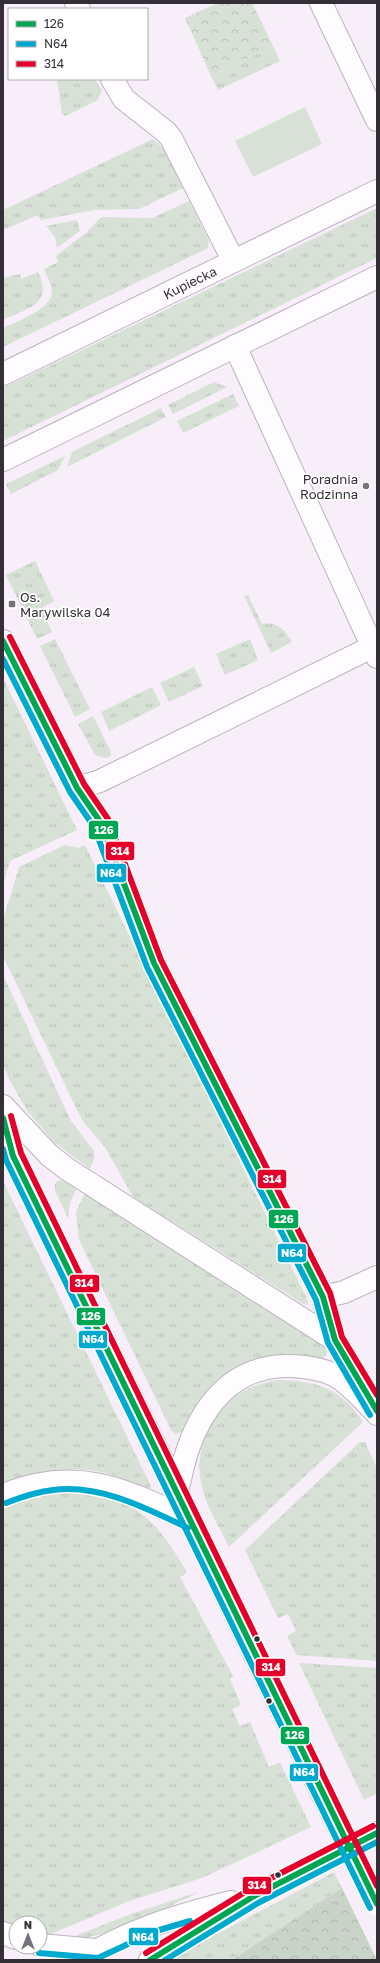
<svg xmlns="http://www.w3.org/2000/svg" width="380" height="1963" font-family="'Golos Text',sans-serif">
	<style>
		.grass { fill: url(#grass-tufts) }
		.forest { fill: url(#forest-crowns) }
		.park { fill: url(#park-crowns) }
		.garden { fill: #d7e1d6 }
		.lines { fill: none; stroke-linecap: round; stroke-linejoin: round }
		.minor-casing { stroke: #bab4bc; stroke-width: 24 }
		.major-casing { stroke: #bab4bc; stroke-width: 24 }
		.minor { stroke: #fefcfe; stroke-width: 22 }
		.major { stroke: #fefcfe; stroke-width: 22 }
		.major-bridge-casing { stroke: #bab4bc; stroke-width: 24; stroke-linecap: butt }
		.major-bridge { stroke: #fefcfe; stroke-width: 22 }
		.bus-1-casing { stroke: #fff; stroke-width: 9 }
		.bus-2-casing { stroke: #fff; stroke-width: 9 }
		.bus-3-casing { stroke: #fff; stroke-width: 9 }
		.bus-1 { stroke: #00a651; stroke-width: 6 }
		.bus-2 { stroke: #00a9ce; stroke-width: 6 }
		.bus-3 { stroke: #e4002b; stroke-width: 6 }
		.poi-dot { fill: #78717b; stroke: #fff; stroke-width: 1.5 }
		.bus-dot { fill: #342e36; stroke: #fff; stroke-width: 1.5 }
		.labels { text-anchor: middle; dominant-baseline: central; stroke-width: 3.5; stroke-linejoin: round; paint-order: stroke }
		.street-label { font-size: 13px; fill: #342e36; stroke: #fff }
		.poi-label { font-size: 13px; fill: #342e36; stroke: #fff; text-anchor: end }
		.line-badge { stroke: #fff; stroke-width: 1.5 }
		.badge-label { font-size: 11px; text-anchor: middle; font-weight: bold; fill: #fff }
	</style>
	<defs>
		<pattern id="grass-tufts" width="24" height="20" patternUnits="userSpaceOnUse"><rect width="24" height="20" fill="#d7e1d6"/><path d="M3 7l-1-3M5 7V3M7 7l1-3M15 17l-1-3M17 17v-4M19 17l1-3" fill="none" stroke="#b9c1b8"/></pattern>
		<pattern id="forest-crowns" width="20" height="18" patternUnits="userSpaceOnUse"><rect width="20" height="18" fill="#c8d4c7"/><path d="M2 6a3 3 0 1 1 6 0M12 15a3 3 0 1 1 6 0" fill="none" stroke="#acb6ac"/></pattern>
		<pattern id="park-crowns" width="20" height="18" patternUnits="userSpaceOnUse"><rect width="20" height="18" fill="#d7e1d6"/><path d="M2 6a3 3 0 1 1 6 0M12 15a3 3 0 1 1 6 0" fill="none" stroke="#b9c1b8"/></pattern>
	</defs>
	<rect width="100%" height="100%" fill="#f7eefa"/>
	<g class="grass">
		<path d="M273,46l7,15 -62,29 -7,-14z"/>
		<path d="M57,79h37l8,11 -4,10 -33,16 -3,-2z"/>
		<path d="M153,139l10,9 20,40 -44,21 -45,1 -53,10 -3,-5 -35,15v-20z"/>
		<path d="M189,201l20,40 -1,7 -205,99v-19c13,-6 48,-19 49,-35 0,-9 -5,-16 -8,-24l14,-7 -2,-6 31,-24 14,-15 51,1z"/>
		<path d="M377,208v50l-374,183v-53z"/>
		<path d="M77,220l3,11 -23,17 -2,-11 -9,-11z"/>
		<path d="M38,272c16,33 -11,36 -35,48v-42l17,-4 1,5z"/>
		<path d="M214,382l13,5 -54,27 -5,-9z"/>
		<path d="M233,394l6,12 -56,27 -6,-12z"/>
		<path d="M161,408l5,9 -99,50 5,-15z"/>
		<path d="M65,456l-7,14 -47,24 -5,-10z"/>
		<path d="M35,561l19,40 -13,7 11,24 -15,7 -31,-64z"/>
		<path d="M248,595l14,29c16,-3 23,6 30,18l-21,11 -27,-57z"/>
		<path d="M55,639l35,70 -15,8 -35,-71z"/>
		<path d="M250,639l8,21 -33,15 -9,-21z"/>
		<path d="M194,667l9,19 -34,16 -9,-19z"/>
		<path d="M3,678l74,152 -67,31 -7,24z"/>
		<path d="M152,687l9,18 -52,26 -8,-19z"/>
		<path d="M93,716l18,36 -1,5 -5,1 -10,-3 -17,-31z"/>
		<path d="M65,845l13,3 7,-3 222,454 1,4 -3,2 -167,-105 -6,-5 -27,-48 -20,-23 -6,-10 -76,-158v-36l16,-53z"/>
		<path d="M3,975l68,146 23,30v8l-4,10 -35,-26 -27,-31 -18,-31 -7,-16z"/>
		<path d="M62,1180l15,8 -7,15 -2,15 -13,-27v-7l2,-3z"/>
		<path d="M3,1181l146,301 2,5 -1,2c-15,-5 -29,-12 -44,-16 -35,-8 -70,-3 -103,10z"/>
		<path d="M85,1193l241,153 1,8 -5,5c-11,0 -22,-4 -33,-4 -51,1 -90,30 -107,77l-7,2 -4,-4 -92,-190 -3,-28z"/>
		<path d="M276,1380c37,0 67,8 87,42l-134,125c-10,-21 -24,-42 -28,-65 -7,-32 10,-71 38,-88 11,-8 23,-11 37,-14z"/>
		<path d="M360,1442h5l12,26v193l-81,-6 -9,-19 9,-5 -8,-17 -10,4 -33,-68z"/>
		<path d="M53,1493c75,0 96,15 134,79l-7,5 53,99 -3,3 11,26 -9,4 8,17 10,-4 19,45 11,-5 31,65 -109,51 -73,23 -85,36 -4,-1v-13h-24v5l-13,-7v-412l25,-11z"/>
		<path d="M299,1663l78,5v125l-13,7z"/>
		<path d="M334,1872l8,16 -110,72h-64z"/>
		<path d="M198,1892l-8,5c-31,13 -86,44 -120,41l61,-24z"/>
	</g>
	<path class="forest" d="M342,1888l35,72h-145z"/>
	<path class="park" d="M218,3h34l21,43 -62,30 -26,-58z"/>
	<path class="garden" d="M305,107l17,37 -69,33 -18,-36z"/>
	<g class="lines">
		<g class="minor-casing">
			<g id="minor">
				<path d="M76,3l3,6"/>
				<path d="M321,3l56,117"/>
				<path d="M112,79l12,20 42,33 5,6 62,122"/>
				<path d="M235,346l142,311"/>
				<path id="s1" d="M3,374l374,-183"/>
				<path d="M3,460l374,-183"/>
				<path d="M3,641l74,147 24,35 53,140 169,334 12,43 38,65"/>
				<path d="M77,788l23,-7 272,-134"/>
				<path d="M3,1106l46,49 18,14 268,171"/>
				<path d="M3,1118l10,38 165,336"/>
				<path d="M323,1297l21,-5 33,-15"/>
			</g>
		</g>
		<g class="major-casing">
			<g id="major">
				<path d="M3,1495c73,-30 122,-6 188,26"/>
				<path d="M314,1777c-38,-81 -79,-160 -116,-242 -4,-8 -20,-37 -20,-44 0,-7 3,-14 4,-21 10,-44 35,-90 81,-101 22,-6 61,-3 79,11 13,10 24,22 35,34"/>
				<path d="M3,1933l13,5"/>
				<path d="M40,1945l56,5"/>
				<path d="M80,1960c49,-30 96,-44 151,-58"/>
				<path d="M150,1960l104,-64 123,-63"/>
			</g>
		</g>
		<use href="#minor" class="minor"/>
		<use href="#major" class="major"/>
		<g class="major-bridge-casing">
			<path id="major-bridge" d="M314,1777l63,127"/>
		</g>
		<use href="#major-bridge" class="major-bridge"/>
		<g class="bus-1-casing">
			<g id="bus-1">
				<path d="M3,641l74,147 24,35 53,140 169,334 12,43 42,71"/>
				<path d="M3,1118l10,38 364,748"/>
				<path d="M150,1960l104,-64 123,-63"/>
			</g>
		</g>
		<g class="bus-2-casing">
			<g id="bus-2">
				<path d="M3,659l67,133 24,35 53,140 169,333 12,43 42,72"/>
				<path d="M3,1149l3,11 364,748"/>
				<path d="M6,1503c15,-6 31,-11 47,-13 47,-6 93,18 135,38"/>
				<path d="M39,1953l59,5 58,-27 34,-10"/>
				<path d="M165,1960l93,-57 119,-61"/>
			</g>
		</g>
		<g class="bus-3-casing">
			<g id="bus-3">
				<path d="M10,637l74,147 24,35 53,141 169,333 12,44 35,58"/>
				<path d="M11,1116l10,37 356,733"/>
				<path d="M146,1953l104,-64 123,-63"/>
			</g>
		</g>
		<use href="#bus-1" class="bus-1"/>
		<use href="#bus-2" class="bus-2"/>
		<use href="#bus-3" class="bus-3"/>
	</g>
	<g class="poi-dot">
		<circle cx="366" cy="486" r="4"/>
		<rect x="8" y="600" width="8" height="8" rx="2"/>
	</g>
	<g class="bus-dot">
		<circle cx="257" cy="1639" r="3.5"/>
		<circle cx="269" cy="1701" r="3.5"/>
		<circle cx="278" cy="1875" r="3.5"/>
	</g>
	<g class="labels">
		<g class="street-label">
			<text stroke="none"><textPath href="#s1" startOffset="208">Kupiecka</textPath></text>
		</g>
		<g class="poi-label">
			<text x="358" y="479">Poradnia<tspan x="358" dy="15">Rodzinna</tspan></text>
			<text x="20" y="597" text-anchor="start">Os.<tspan x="20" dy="15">Marywilska 04</tspan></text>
		</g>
	</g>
	<g class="line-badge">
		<rect x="88" y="820" width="31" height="20" rx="4" fill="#00a651"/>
		<rect x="105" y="841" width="30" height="20" rx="4" fill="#e4002b"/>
		<rect x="96" y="863" width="31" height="20" rx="4" fill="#00a9ce"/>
		<rect x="257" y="1169" width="30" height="20" rx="4" fill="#e4002b"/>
		<rect x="268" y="1209" width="31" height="20" rx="4" fill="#00a651"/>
		<rect x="277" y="1243" width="30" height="20" rx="4" fill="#00a9ce"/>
		<rect x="69" y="1274" width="31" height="19" rx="4" fill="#e4002b"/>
		<rect x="76" y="1307" width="30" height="19" rx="4" fill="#00a651"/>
		<rect x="78" y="1330" width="30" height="19" rx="4" fill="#00a9ce"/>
		<rect x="255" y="1658" width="31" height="19" rx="4" fill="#e4002b"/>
		<rect x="280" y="1726" width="30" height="19" rx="4" fill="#00a651"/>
		<rect x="289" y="1763" width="30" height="19" rx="4" fill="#00a9ce"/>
		<rect x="242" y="1876" width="30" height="19" rx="4" fill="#e4002b"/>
		<rect x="128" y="1927" width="31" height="19" rx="4" fill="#00a9ce"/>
	</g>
	<g class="badge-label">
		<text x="104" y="834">126</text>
		<text x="120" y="855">314</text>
		<text x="111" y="877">N64</text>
		<text x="272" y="1183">314</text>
		<text x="284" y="1223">126</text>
		<text x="292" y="1257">N64</text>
		<text x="84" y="1287">314</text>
		<text x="91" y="1320">126</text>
		<text x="93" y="1343">N64</text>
		<text x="271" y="1671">314</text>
		<text x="295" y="1739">126</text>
		<text x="304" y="1776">N64</text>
		<text x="257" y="1889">314</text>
		<text x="143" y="1941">N64</text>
	</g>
	<rect width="380" height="1963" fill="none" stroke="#342e36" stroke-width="8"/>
	<rect x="8" y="8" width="140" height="72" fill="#ffffff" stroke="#aeabaf"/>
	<rect x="16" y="21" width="20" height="6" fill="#00a651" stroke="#aeabaf"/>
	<text x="44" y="28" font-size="12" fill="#342e36">126</text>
	<rect x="16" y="41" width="20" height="6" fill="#00a9ce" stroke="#aeabaf"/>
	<text x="44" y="48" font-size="12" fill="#342e36">N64</text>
	<rect x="16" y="61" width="20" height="6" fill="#e4002b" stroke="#aeabaf"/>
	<text x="44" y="68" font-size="12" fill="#342e36">314</text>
	<g transform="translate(28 1935)"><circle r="19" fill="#ffffff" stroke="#aeabaf"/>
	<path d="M0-3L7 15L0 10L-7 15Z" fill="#78717b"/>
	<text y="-6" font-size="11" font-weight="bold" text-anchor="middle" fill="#342e36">N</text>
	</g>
</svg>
